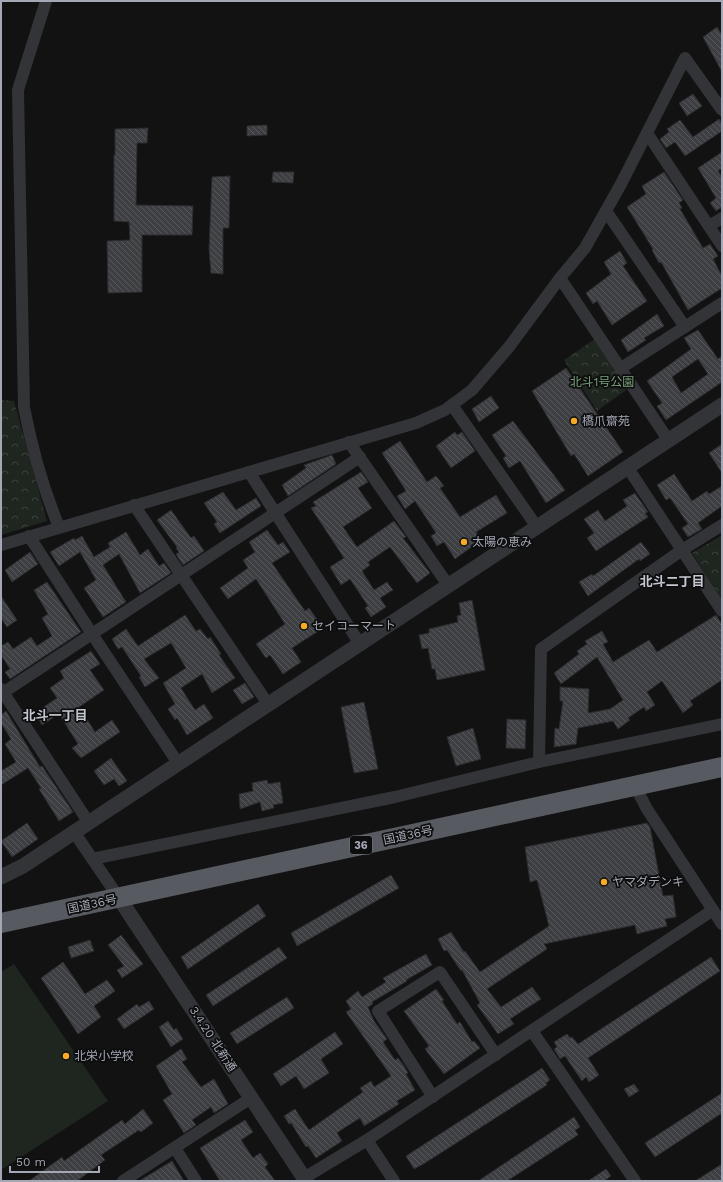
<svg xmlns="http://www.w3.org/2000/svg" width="723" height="1182" font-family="'Work Sans','Noto Sans JP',sans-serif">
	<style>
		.park { fill: url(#park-crowns) }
		.pitch { fill: #1e261f }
		.building { fill: url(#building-back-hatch); stroke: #2c2c2f; fill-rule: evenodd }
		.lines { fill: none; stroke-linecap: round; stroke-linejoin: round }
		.minor { stroke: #333438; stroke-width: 12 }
		.tertiary { stroke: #333438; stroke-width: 15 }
		.trunk { stroke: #575a60; stroke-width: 20 }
		.poi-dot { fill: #f5ab28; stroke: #0d0d0e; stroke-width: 1.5 }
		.labels { text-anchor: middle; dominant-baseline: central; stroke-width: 3.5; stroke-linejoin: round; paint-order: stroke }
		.shield { fill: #0d0d0e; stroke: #767a82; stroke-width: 1 }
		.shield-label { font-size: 11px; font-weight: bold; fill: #a3a8b4 }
		.park-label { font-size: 12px; fill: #79a07b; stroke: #0d0d0e }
		.poi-label { font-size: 12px; fill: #a3a8b4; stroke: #0d0d0e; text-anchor: start }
		.street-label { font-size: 12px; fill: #a3a8b4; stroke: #0d0d0e }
		.neighbourhood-label { font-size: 13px; font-weight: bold; fill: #c4c7d0; stroke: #0d0d0e }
	</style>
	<defs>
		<pattern id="park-crowns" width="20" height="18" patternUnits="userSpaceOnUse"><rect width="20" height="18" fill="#1e261f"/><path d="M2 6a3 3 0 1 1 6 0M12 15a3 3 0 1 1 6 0" fill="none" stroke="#3c433d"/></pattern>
		<pattern id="building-back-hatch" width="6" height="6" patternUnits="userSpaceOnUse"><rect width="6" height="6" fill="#3e3f43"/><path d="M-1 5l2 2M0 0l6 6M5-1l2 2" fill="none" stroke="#57585c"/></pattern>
	</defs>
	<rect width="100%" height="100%" fill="#121213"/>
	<g class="park">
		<path d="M595,339l34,49 -32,23 -33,-51z"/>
		<path d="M1,400l13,1 33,120 -46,14z"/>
		<path d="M722,535v66l-30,-48z"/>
	</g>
	<path class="pitch" d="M14,964l94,137 -107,69v-198z"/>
	<g class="building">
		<path d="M717,27l5,8v37l-19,-35z"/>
		<path d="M693,94l9,12 -15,10 -8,-13z"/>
		<path d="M719,119l3,5v7l-37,25 -10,-14 -9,6 -6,-9 9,-7 -2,-3 13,-9 13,17z"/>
		<path d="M267,125v10l-20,1v-10z"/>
		<path d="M148,128l-1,15h-10l-1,62 57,1 -1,29h-50v57l-34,1 -1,-52 23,-1 -1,-18 -15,-1v-66h1v-26z"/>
		<path d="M722,152v16l-4,3 4,6v30l-6,4 -6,-8 6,-5 -18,-30z"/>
		<path d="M273,172h21l-1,11 -21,-1z"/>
		<path d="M664,172l19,28 -4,3 3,5 -2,1 23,39 7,-4 8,12 -5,3 9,17v12l-34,22 -27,-48 -2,1 -7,-13 1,-1 -26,-42 19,-13 -4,-8z"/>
		<path d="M230,176l-1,52h-6v46l-12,-1 -2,-24 3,-72z"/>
		<path d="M620,251l7,12 -4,3 24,35 -35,24 -15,-24 -4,3 -7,-11 25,-19 -7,-12z"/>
		<path d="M657,314l7,12 -20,12 2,2 -18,12 -7,-12z"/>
		<path d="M698,330l20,29 4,-3v26l-56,38 -9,-14 5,-3 -15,-22 44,-32 -7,-11zM698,359l10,15 -27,19 -9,-16z"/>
		<path d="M566,368l57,84 -35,24 -14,-22 -3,2 -39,-65z"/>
		<path d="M491,396l8,12 -20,14 -7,-13z"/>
		<path d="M513,421l52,69 -19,13 -26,-42 -11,7 -6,-10 3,-2 -14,-21z"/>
		<path d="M455,432l2,3 5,-3 13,19 -24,17 -15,-22z"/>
		<path d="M400,441l27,41 9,-6 8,10 -4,2 20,29 36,-22 11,18 -31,19 5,8 -26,19 -11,-17 -7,4 -6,-10 5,-3 -21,-32 -10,8 -8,-13 9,-5 -24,-38z"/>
		<path d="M722,444v29l-13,-20z"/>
		<path d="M332,455l4,9 -48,32 -6,-11 24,-17 -2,-3z"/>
		<path d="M361,472l7,10 -10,6 14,20 -29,19 14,20 37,-26 12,16 -3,1 27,35 -13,10 -27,-36 -22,15 2,3 -8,6 12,19 13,-8 6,8 -13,8 6,9 -15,10 -6,-9 3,-2 -18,-27 -9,6 -11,-18 14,-9 -33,-50 5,-2 -3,-4z"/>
		<path d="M674,474l18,27 15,-10 2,3 13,-8v20l-24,17 4,6 -14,8 -6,-9 6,-4 -18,-26 -4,2 -9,-15z"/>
		<path d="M223,492l13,18 20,-12 5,8 -41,27 -6,-9 3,-2 -13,-19z"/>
		<path d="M635,493l13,19 -3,1 3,4 -52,34 -9,-13 7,-5 -10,-14 14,-9 7,11 22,-15 -4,-6z"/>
		<path d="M171,510l20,28 3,-2 10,15 -21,14 -7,-11 3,-2 -3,-4 1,-1 -20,-27z"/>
		<path d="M267,530l11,15 5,-3 7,10 -18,11 33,48 4,-3 14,20 -31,20 9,14 -18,12 -13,-19 -4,3 -10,-14 29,-20 -29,-45 -28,20 -8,-11 28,-20 -5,-8 12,-8 -6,-10z"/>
		<path d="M126,532l14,23 8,-6 11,17 5,-3 7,10 -31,20 -21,-39 -16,11 23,37 -23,15 -19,-29 12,-8 -16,-28 -21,14 -9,-14 24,-14 1,2 7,-4 12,21 16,-10 -2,-4z"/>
		<path d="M641,542l9,12 -10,7 -1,-2 -51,37 -9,-14 13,-8 1,2z"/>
		<path d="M30,552l8,12 -26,18 -7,-12z"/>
		<path d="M47,582l34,50 -71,47 -5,-7 5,-3 -9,-14v-9l7,-4 5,7 18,-12 6,9 15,-10 -10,-18 6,-4 -14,-24z"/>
		<path d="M1,596l16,24 -10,7 -6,-9z"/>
		<path d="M472,600l13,70 -48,10 -2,-11h-3l-4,-21 -6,1 -3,-14 10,-2v-4l29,-7 -1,-6 4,-1 -2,-12z"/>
		<path d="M185,615l11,16 4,-2 8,10 2,-2 11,17 -2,1 16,23 -23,15 -10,-19 -21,14 14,22 9,-6 9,14 -26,17 -10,-17 -2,2 -7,-11 7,-5 -12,-21 23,-15 -15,-25 -27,16 15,19 -14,9 -6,-10 2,-1 -19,-29 -4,2 -6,-10 14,-10 12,17z"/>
		<path d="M716,615l6,9v56l-32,21 3,4 -10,8 -21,-32 -15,11 8,13 -9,6 -2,-4 -16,11 2,2 -12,9 -5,-8 -35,7 -2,16 -22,3 1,-19 4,1 4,-28h-3v-14l29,2 -1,24 22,-4 13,-9 -26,-43 -36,27 -7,-11 25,-19 -2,-3 10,-7 -2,-3 17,-10 6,11 -5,2 10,18 36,-22 8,12z"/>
		<path d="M91,651l9,13 -10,6 14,20 -25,17 16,25 17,-12 8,12 -39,26 -9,-10 6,-4 -19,-30 -17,11 -7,-12 22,-15 -7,-10 14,-10 -4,-7z"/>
		<path d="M245,683l9,14 -12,7 -9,-14z"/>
		<path d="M364,702l14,67 -24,4 -13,-66z"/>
		<path d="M6,711l34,56 2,-1 31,46 -14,9 -20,-32 2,-1 -13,-20 -27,17v-14l15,-9 -11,-18 6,-5 -10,-16v-8z"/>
		<path d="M507,719l19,1 -1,29 -19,-1z"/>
		<path d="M473,728l8,31 -25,7 -9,-29z"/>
		<path d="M111,758l16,23 -8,5 -5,-7 -10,6 -10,-14z"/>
		<path d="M267,780l1,4 12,-2 3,21 -10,2 1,3 -12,3 -2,-9 -20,7 -1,-15 14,-3 -1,-8z"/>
		<path d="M27,823l11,16 -26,18 -11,-16z"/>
		<path d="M647,823l3,4 13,69 10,-1 3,22 -11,2 2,7 -30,8 -2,-9 -91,19 3,5 -60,40 14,18 31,-20 9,12 -31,20 4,5 -16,10 -21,-29 3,-2 -18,-33 -1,1 -14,-21 -3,1 -6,-12 13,-7 13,20 1,-1 15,21 69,-46 -12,-46 -7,2 -5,-35z"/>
		<path d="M391,875l8,13 -102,58 -6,-13z"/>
		<path d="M258,904l8,12 -78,53 -7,-12z"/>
		<path d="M121,935l22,29 -21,14 -5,-8 7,-4 -16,-21z"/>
		<path d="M90,940l4,11 -23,7 -3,-11z"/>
		<path d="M279,947l8,11 -74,48 -7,-11z"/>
		<path d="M426,954l6,11 -26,15 1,1 -35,21 1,2 -5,3 6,14 13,18 -4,3 12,18 3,-2 6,8 4,7 -2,1 9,16 -18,11 2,3 -35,22 -4,-8 -16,10 -7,5 5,8 -26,17 -8,-12 -2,1 -15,-24 -2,1 -5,-8 11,-7 14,21 54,-38 -3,-4 11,-7 3,6 17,-11 -45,-64 5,-3 -5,-8 12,-10 4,6 24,-15 -3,-4z"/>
		<path d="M711,957l9,14 -132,87 11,17 -10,7 -3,-5 -4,4 -17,-25 -5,3 -6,-10 3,-2 -3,-5 13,-8 3,4 2,-1 6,7z"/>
		<path d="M63,962l22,32 22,-14 8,11 -21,15 7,11 -23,17 -37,-56z"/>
		<path d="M436,989l8,11 -2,1 15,23 3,-2 12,20 2,-1 6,7 -36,26 -19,-25 4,-3 -25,-35z"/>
		<path d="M287,997l7,11 -57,36 -7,-11z"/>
		<path d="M149,1001l5,8 -30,20 -7,-10 20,-15 2,3z"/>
		<path d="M168,1021l6,9 2,-2 7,11 -12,8 -12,-20z"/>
		<path d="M335,1032l8,12 -22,15 8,14 -25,16 -8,-13 -15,10 -8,-12z"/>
		<path d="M181,1049l6,10 -5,3 19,25 13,-8 14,25 -14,9 -3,-6 -19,13 4,5 -12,8 -21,-33 9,-6 -16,-28z"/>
		<path d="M542,1068l8,12 -4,3 1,2 -122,78 -11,6 -8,-13z"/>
		<path d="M634,1084l5,7 -10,6 -5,-8z"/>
		<path d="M722,1093v20l-67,44 -10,-14z"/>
		<path d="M143,1109l10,14 -12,9 -2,-2 -38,25 4,5 -28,21h-48l33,-24 2,4 58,-41 3,4z"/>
		<path d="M574,1117l6,10 -5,3 3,5 -71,46h-29z"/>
		<path d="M245,1120l8,12 -12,8 12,18 7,-5 8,11 -3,3 10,14h-55l-20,-33z"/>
		<path d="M172,1161l12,20h-45z"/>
		<path d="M722,1164v17h-27z"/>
		<path d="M606,1169l5,7 -7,5h-16z"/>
	</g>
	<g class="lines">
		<g class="minor">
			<path d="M46,1l-28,89 6,317c8,42 19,81 35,120"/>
			<path d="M647,133l75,113"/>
			<path d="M606,211l79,116"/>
			<path d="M709,226l13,-8"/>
			<path d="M560,278l109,163"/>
			<path d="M621,368l101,-65"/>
			<path d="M452,405l85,122"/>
			<path d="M349,442l99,143"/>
			<path d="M628,468l94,143"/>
			<path d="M249,472l111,172"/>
			<path d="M134,505l134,199"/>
			<path d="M29,536l63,98 86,129"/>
			<path d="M1,545l415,-122 29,-13 27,-20 37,-43 51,-69 25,-30 36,-64 64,-126 37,52"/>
			<path d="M1,689l88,134"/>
			<path d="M1,694l359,-237"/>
			<path d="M539,762l2,-113 141,-99 40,-25"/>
			<path d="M635,786l12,23 75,115"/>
			<path d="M74,832l45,66"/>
			<path d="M92,859l303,-62 144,-35 183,-38"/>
			<path d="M532,1031l103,150"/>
			<path d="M433,1097l-55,-86 62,-39 56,83"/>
			<path d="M367,1140l27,41"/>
			<path d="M175,1148l21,33"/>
			<path d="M304,1178l63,-38 346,-230"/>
			<path d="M123,1181l128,-83"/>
		</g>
		<g class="tertiary">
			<path d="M1,877l22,-11 699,-461"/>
			<path d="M119,898l187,283"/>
		</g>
		<path class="trunk" d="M1,923l721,-156"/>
	</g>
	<g class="poi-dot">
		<circle cx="574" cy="421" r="4"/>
		<circle cx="464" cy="542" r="4"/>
		<circle cx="304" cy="626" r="4"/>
		<circle cx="604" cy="882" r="4"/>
		<circle cx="66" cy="1056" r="4"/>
	</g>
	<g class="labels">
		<rect class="shield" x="350" y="836" width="22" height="18" rx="3"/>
		<g class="shield-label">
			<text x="361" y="845">36</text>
		</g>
		<g class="park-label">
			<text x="602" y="382">北斗1号公園</text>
		</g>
		<g class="poi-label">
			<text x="582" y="421">橋爪齋苑</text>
			<text x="472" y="542">太陽の恵み</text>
			<text x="312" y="626">セイコーマート</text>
			<text x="612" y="882">ヤマダデンキ</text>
			<text x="74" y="1056">北栄小学校</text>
		</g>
		<g class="street-label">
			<text transform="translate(408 835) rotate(-12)">国道36号</text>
			<text transform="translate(92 904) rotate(-12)">国道36号</text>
			<text transform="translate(213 1039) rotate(57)">3.4.20 北新通</text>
		</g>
		<g class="neighbourhood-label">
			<text x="672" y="581">北斗二丁目</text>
			<text x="55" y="715">北斗一丁目</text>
		</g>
	</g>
	<rect width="723" height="1182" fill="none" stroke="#a3a8b4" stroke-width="4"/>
	<path d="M10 1166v6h89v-6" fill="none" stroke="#a3a8b4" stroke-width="2"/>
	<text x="16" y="1166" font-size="12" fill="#a3a8b4" stroke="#0d0d0e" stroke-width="3" paint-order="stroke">50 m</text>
</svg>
